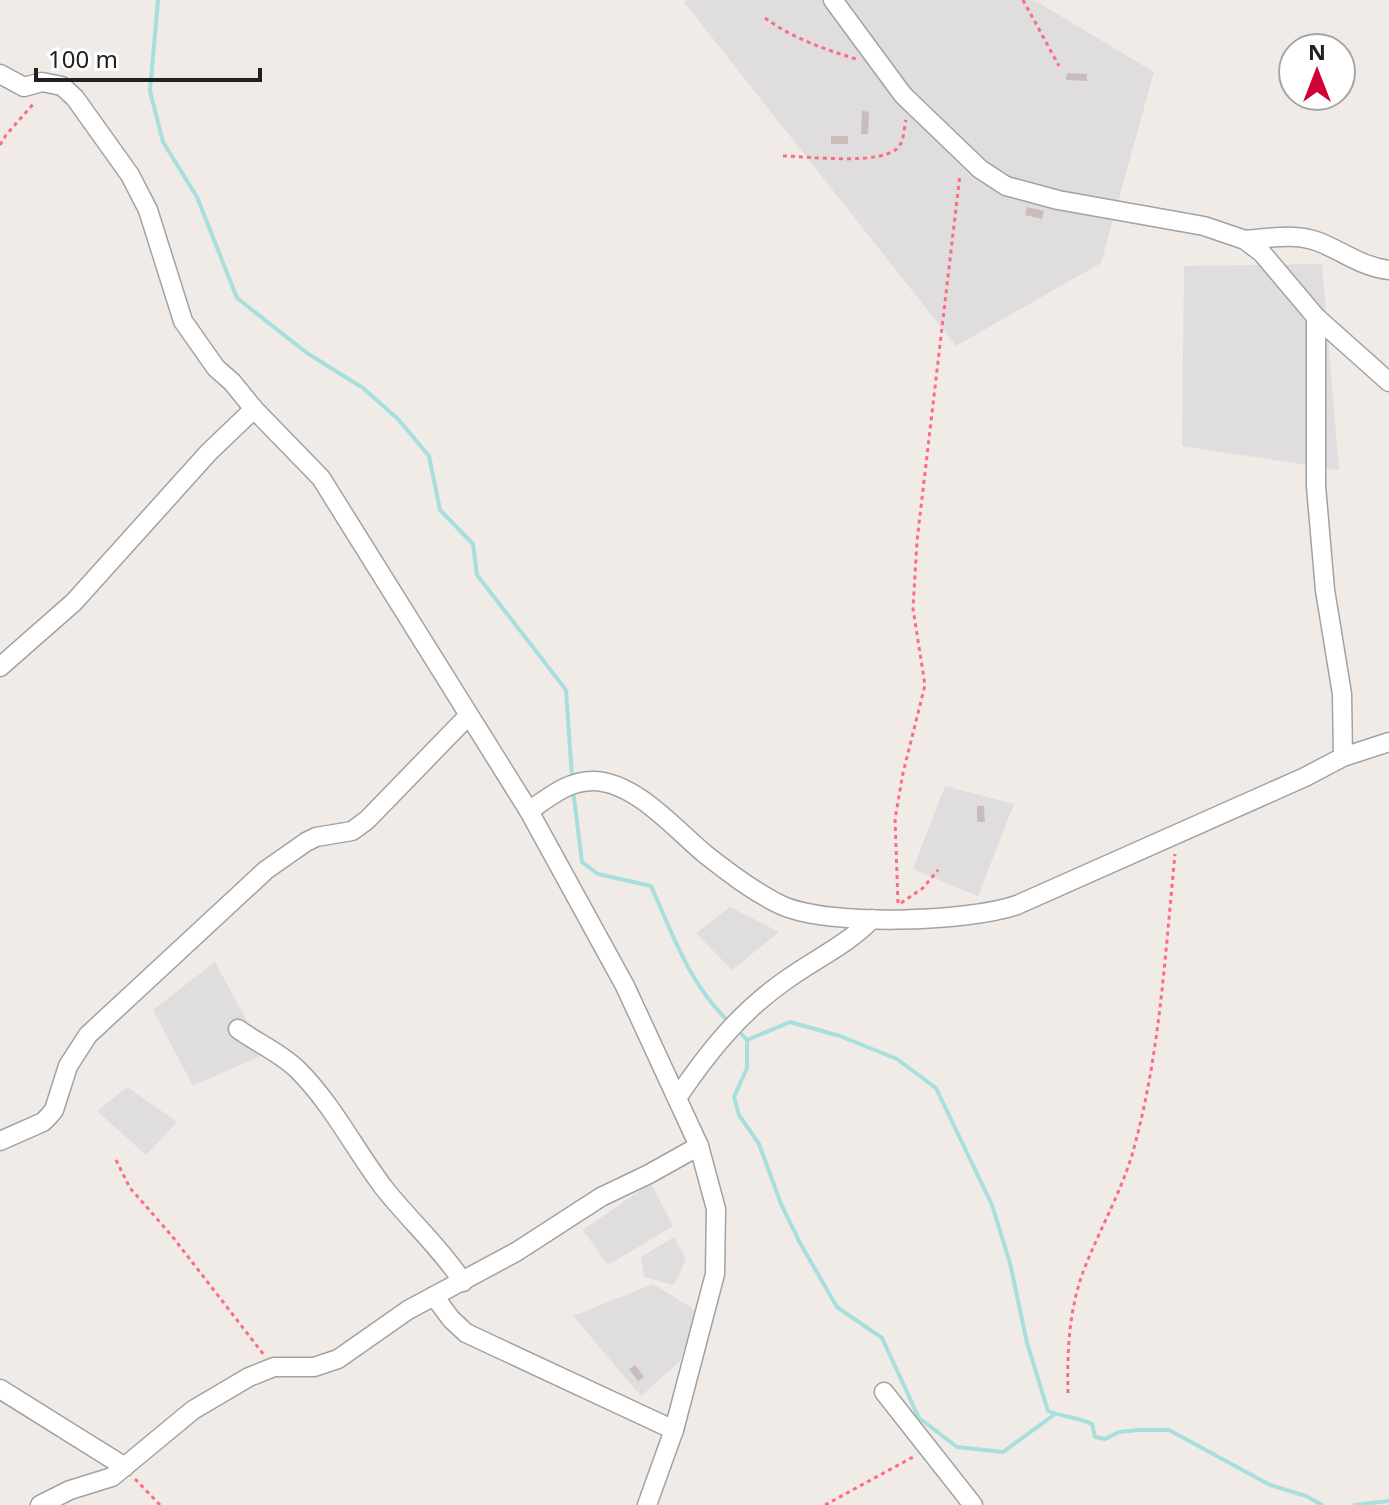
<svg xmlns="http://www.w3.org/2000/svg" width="1389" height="1505" font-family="'Noto Sans',sans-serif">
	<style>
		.residential { fill: #dfddde }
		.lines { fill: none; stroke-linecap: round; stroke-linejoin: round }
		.stream { stroke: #a7dfdd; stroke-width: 4 }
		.building { fill: #c9bcba }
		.minor-casing { stroke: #a2a2a2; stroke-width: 21 }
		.path { stroke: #fc6d83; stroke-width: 3; stroke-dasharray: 4 4; stroke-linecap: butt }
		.minor { stroke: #fff; stroke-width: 18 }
	</style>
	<rect width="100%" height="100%" fill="#f1ebe7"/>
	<g class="residential">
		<path d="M687,0h347l120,72 -53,191 -145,83 -272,-344z"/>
		<path d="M1322,264l17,206 -157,-24 2,-180z"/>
		<path d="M945,786l69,18 -36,92 -65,-27z"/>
		<path d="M730,907l49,25 -47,38 -36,-37z"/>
		<path d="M215,962l50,92 -72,32 -40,-76z"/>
		<path d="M127,1087l50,35 -31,33 -49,-44z"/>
		<path d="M651,1183l22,43 -65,39 -25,-35z"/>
		<path d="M674,1237l12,22 -12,26 -30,-8 -3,-20z"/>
		<path d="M653,1284l44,27 -17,50 -39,35 -68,-80z"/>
	</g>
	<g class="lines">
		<g class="stream">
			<path d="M158,0l-8,91 13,51 34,55 40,101 70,55 56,35 35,31 31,37 11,54 33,34 4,31 89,115 6,87"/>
			<path d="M573,790l9,72 16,12 53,12c23,51 38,98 79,137"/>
			<path d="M737,1029l10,11 43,-18 50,14 57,23 39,29 56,117 18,58 17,80 21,68c15,6 30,6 44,13l3,13 10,2 14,-7 19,-2h31l101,55 36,11 16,9"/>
			<path d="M747,1040v28l-13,29 5,18 20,29 22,60 19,39 37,64 45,31 37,80 38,29 46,5 52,-38"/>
			<path d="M1355,1505l34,-4"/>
		</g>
	</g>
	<g class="building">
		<path d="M1067,73l20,1v7l-21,-1z"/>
		<path d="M862,111l7,1 -1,22h-7z"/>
		<rect x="831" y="136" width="17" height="8"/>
		<path d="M1027,207l17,4 -2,8 -17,-4z"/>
		<path d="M977,806h7l1,16h-8z"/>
		<path d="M635,1365l9,12 -6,4 -9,-12z"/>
	</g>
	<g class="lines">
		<g class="minor-casing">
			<g id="minor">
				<path d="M833,0l70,95 77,74 26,17 52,14 146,26 41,14 17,13 54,64 73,65"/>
				<path d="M0,74l24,13 18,-5 20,4 13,12 55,77 18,35 35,111 33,47 16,14 22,27 67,69 208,333 96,175 74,160 17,63 -1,65 -41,156 -27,75"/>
				<path d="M1245,240c25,-2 50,-7 74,2 25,10 43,25 70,28"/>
				<path d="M1316,317v169l9,104 17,104 1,63"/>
				<path d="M0,667l74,-65 135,-150 45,-43"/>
				<path d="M529,811c20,-14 40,-31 66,-30 41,2 80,48 110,73 24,19 49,38 76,51 48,22 187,17 236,0l288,-128 38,-20 46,-15"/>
				<path d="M238,1029c19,14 43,24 60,41 35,35 57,80 86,118 26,33 56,59 79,94"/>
				<path d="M677,1098c31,-46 63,-86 109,-118 29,-21 61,-35 86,-61"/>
				<path d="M0,1141l43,-19 6,-6 5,-6 14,-44 20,-31 178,-165 40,-28 10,-5 36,-6 15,-11 101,-104"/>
				<path d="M434,1296l17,23 15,14 208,97"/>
				<path d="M0,1389l125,78"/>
				<path d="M884,1392l89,113"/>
				<path d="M40,1505l30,-15 42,-13 81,-67 56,-33 25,-10h40l24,-8 70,-49 108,-58 85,-55 48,-23 50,-28"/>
			</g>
		</g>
		<g class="path">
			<path d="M1023,0l36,66"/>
			<path d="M765,18c27,20 59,31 91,41"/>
			<path d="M0,145l6,-10 29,-33"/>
			<path d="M783,156c25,0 104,11 117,-11 4,-6 4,-17 6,-25"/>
			<path d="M898,903l-3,-84 8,-46 22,-88 -12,-76 4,-68 43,-367"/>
			<path d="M901,903l22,-15 15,-18"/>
			<path d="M116,1160l14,28 42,48 92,119"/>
			<path d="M1068,1393c-1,-43 1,-86 17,-126 15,-38 35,-73 47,-112 28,-98 33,-201 43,-301"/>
			<path d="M135,1479l25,26"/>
			<path d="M825,1505l88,-48"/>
		</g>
		<use href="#minor" class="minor"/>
	</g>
	<g transform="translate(1317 72)"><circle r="38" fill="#ffffff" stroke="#a6a6a6" stroke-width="2"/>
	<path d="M0-6L14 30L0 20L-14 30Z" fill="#d10035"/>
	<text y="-12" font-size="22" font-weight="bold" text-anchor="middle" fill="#212121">N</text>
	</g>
	<path d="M36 68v12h224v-12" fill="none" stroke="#212121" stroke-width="4"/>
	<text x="48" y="68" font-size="24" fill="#212121" stroke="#ffffff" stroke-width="6" paint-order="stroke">100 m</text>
</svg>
